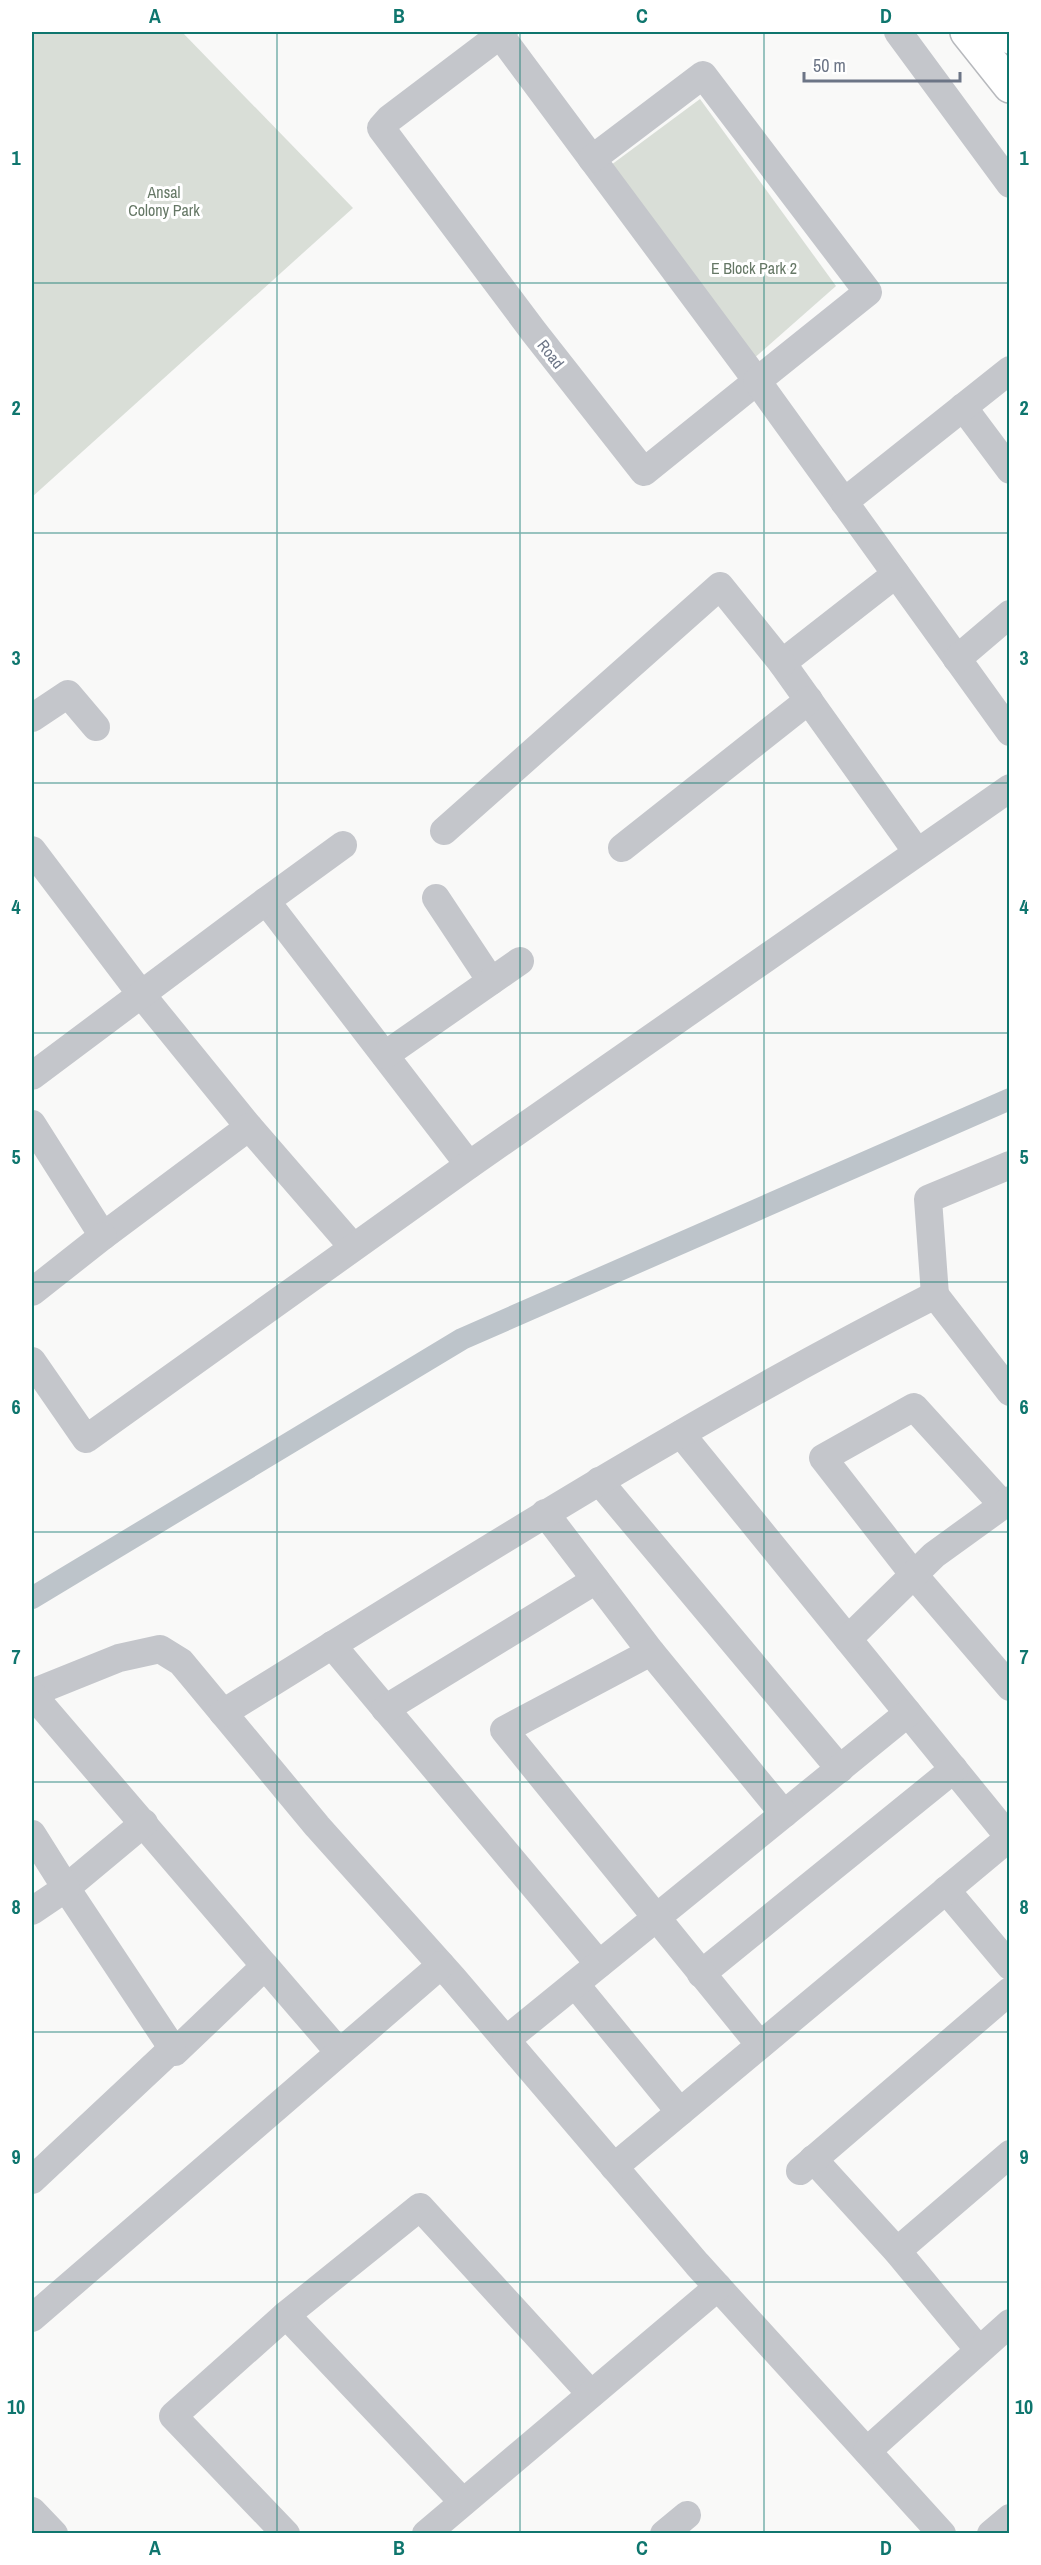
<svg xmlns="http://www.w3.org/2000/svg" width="1041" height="2565" font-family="'Archivo Narrow',sans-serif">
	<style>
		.green { fill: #d9ded7 }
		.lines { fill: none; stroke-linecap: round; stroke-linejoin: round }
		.canal { stroke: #bdc4ca; stroke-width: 22 }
		.highway-casing { stroke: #b7b9bd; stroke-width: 36 }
		.minor { stroke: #c4c6cb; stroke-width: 28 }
		.highway { stroke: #fff; stroke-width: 33 }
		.grid { fill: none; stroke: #0f766e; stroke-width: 1.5; stroke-opacity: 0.55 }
		.labels { text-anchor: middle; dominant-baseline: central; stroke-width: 6; stroke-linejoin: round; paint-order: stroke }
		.park-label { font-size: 16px; fill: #667866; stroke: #fff }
		.street-label { font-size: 16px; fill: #6c7586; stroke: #fff }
		.neatline { fill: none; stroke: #0f766e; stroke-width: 2 }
		.grid-label { font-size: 20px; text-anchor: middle; font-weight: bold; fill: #0f766e }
	</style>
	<rect width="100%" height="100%" fill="#f9f9f8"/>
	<g class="green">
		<path d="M32,32h150l171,176 -321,289z"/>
		<path d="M700,99l136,187 -84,74 -141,-195z"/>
	</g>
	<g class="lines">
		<path class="canal" d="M32,1598l430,-259 548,-240"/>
		<g class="highway-casing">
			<g id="highway">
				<path d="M967,32l43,54"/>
				<path d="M1005,32l5,5"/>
			</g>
		</g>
		<g class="minor">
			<path d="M898,32l112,152"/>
			<path d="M500,35l257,346 -113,91 -110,-140 -153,-204 8,-9 111,-84 4,-3"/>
			<path d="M592,159l111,-84 165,217 -111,89 253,351"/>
			<path d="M963,407l47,63"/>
			<path d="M844,502l166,-132"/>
			<path d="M896,574l-114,89 135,189"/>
			<path d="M957,659l53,-45"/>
			<path d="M32,718l36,-24 28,33"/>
			<path d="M444,831l276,-245 62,77"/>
			<path d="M343,845l-77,56 203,264"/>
			<path d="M622,848l187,-148"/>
			<path d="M32,850l109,144 108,133"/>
			<path d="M436,898l55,83"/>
			<path d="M385,1055l135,-94"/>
			<path d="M32,1076l234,-175"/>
			<path d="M32,1124l71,112 146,-109 104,120"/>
			<path d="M32,1292l71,-56"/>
			<path d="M935,1295l-7,-96 82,-34"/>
			<path d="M32,1361l54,78 383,-274 541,-377"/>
			<path d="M681,1434l328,403"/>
			<path d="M599,1481l241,288"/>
			<path d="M1003,1505l-89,-98 -91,51 91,117 96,112"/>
			<path d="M545,1513l106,139"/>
			<path d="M848,1639l86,-84 76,-55"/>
			<path d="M332,1645l267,319"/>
			<path d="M32,1693l87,-35 41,-9 21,13 136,164 136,152 244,286 245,270"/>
			<path d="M32,1694l233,272"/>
			<path d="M385,1709l211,-129"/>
			<path d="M223,1713c234,-145 466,-293 712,-418l75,97"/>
			<path d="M144,1823l-78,65 109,164 90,-86 74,86"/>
			<path d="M32,1834l34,54 -34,23"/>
			<path d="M946,1890l64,76"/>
			<path d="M701,1974l253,-205"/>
			<path d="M575,1984l105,128"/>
			<path d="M506,2040l402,-327"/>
			<path d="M760,2045l-256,-315 147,-78 133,162"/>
			<path d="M813,2159l84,92 82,99"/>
			<path d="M614,2167l396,-330"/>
			<path d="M800,2171l210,-180"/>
			<path d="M32,2180l140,-131"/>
			<path d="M897,2251l113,-97"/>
			<path d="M286,2315l177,187"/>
			<path d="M32,2318l409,-353"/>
			<path d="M867,2451l143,-128"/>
			<path d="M32,2511l22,23"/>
			<path d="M286,2534l-113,-118 113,-101 134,-108 171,187"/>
			<path d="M426,2534l292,-247"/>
			<path d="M664,2534l23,-19"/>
			<path d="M991,2534l19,-16"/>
		</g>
		<use href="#highway" class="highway"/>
	</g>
	<path class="grid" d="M277,32v2502M520,32v2502M764,32v2502M32,283h978M32,533h978M32,783h978M32,1033h978M32,1282h978M32,1532h978M32,1782h978M32,2032h978M32,2282h978"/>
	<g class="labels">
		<g class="park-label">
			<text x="164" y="192">Ansal<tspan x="164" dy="18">Colony Park</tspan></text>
			<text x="754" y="268">E Block Park 2</text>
		</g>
		<g class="street-label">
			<text transform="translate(551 354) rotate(52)">Road</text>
		</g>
	</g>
	<rect width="1041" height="2565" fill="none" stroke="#ffffff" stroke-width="66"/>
	<path d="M804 72v9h156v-9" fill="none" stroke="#6c7586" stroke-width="3"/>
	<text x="813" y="72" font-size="18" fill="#6c7586" stroke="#ffffff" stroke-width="4.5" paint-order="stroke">50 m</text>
	<rect x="33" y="33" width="975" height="2499" class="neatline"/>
	<g class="grid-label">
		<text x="155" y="23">A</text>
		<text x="399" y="23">B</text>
		<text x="642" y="23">C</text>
		<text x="886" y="23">D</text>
		<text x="16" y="165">1</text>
		<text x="1024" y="165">1</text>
		<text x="16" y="415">2</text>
		<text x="1024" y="415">2</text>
		<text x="16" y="665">3</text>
		<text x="1024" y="665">3</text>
		<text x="16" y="914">4</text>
		<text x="1024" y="914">4</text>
		<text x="16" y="1164">5</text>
		<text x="1024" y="1164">5</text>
		<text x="16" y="1414">6</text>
		<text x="1024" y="1414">6</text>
		<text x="16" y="1664">7</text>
		<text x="1024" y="1664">7</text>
		<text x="16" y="1914">8</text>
		<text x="1024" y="1914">8</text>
		<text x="16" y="2164">9</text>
		<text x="1024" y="2164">9</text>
		<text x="16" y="2414">10</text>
		<text x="1024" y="2414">10</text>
		<text x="155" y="2555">A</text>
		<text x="399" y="2555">B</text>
		<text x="642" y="2555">C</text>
		<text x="886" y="2555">D</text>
	</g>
</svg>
